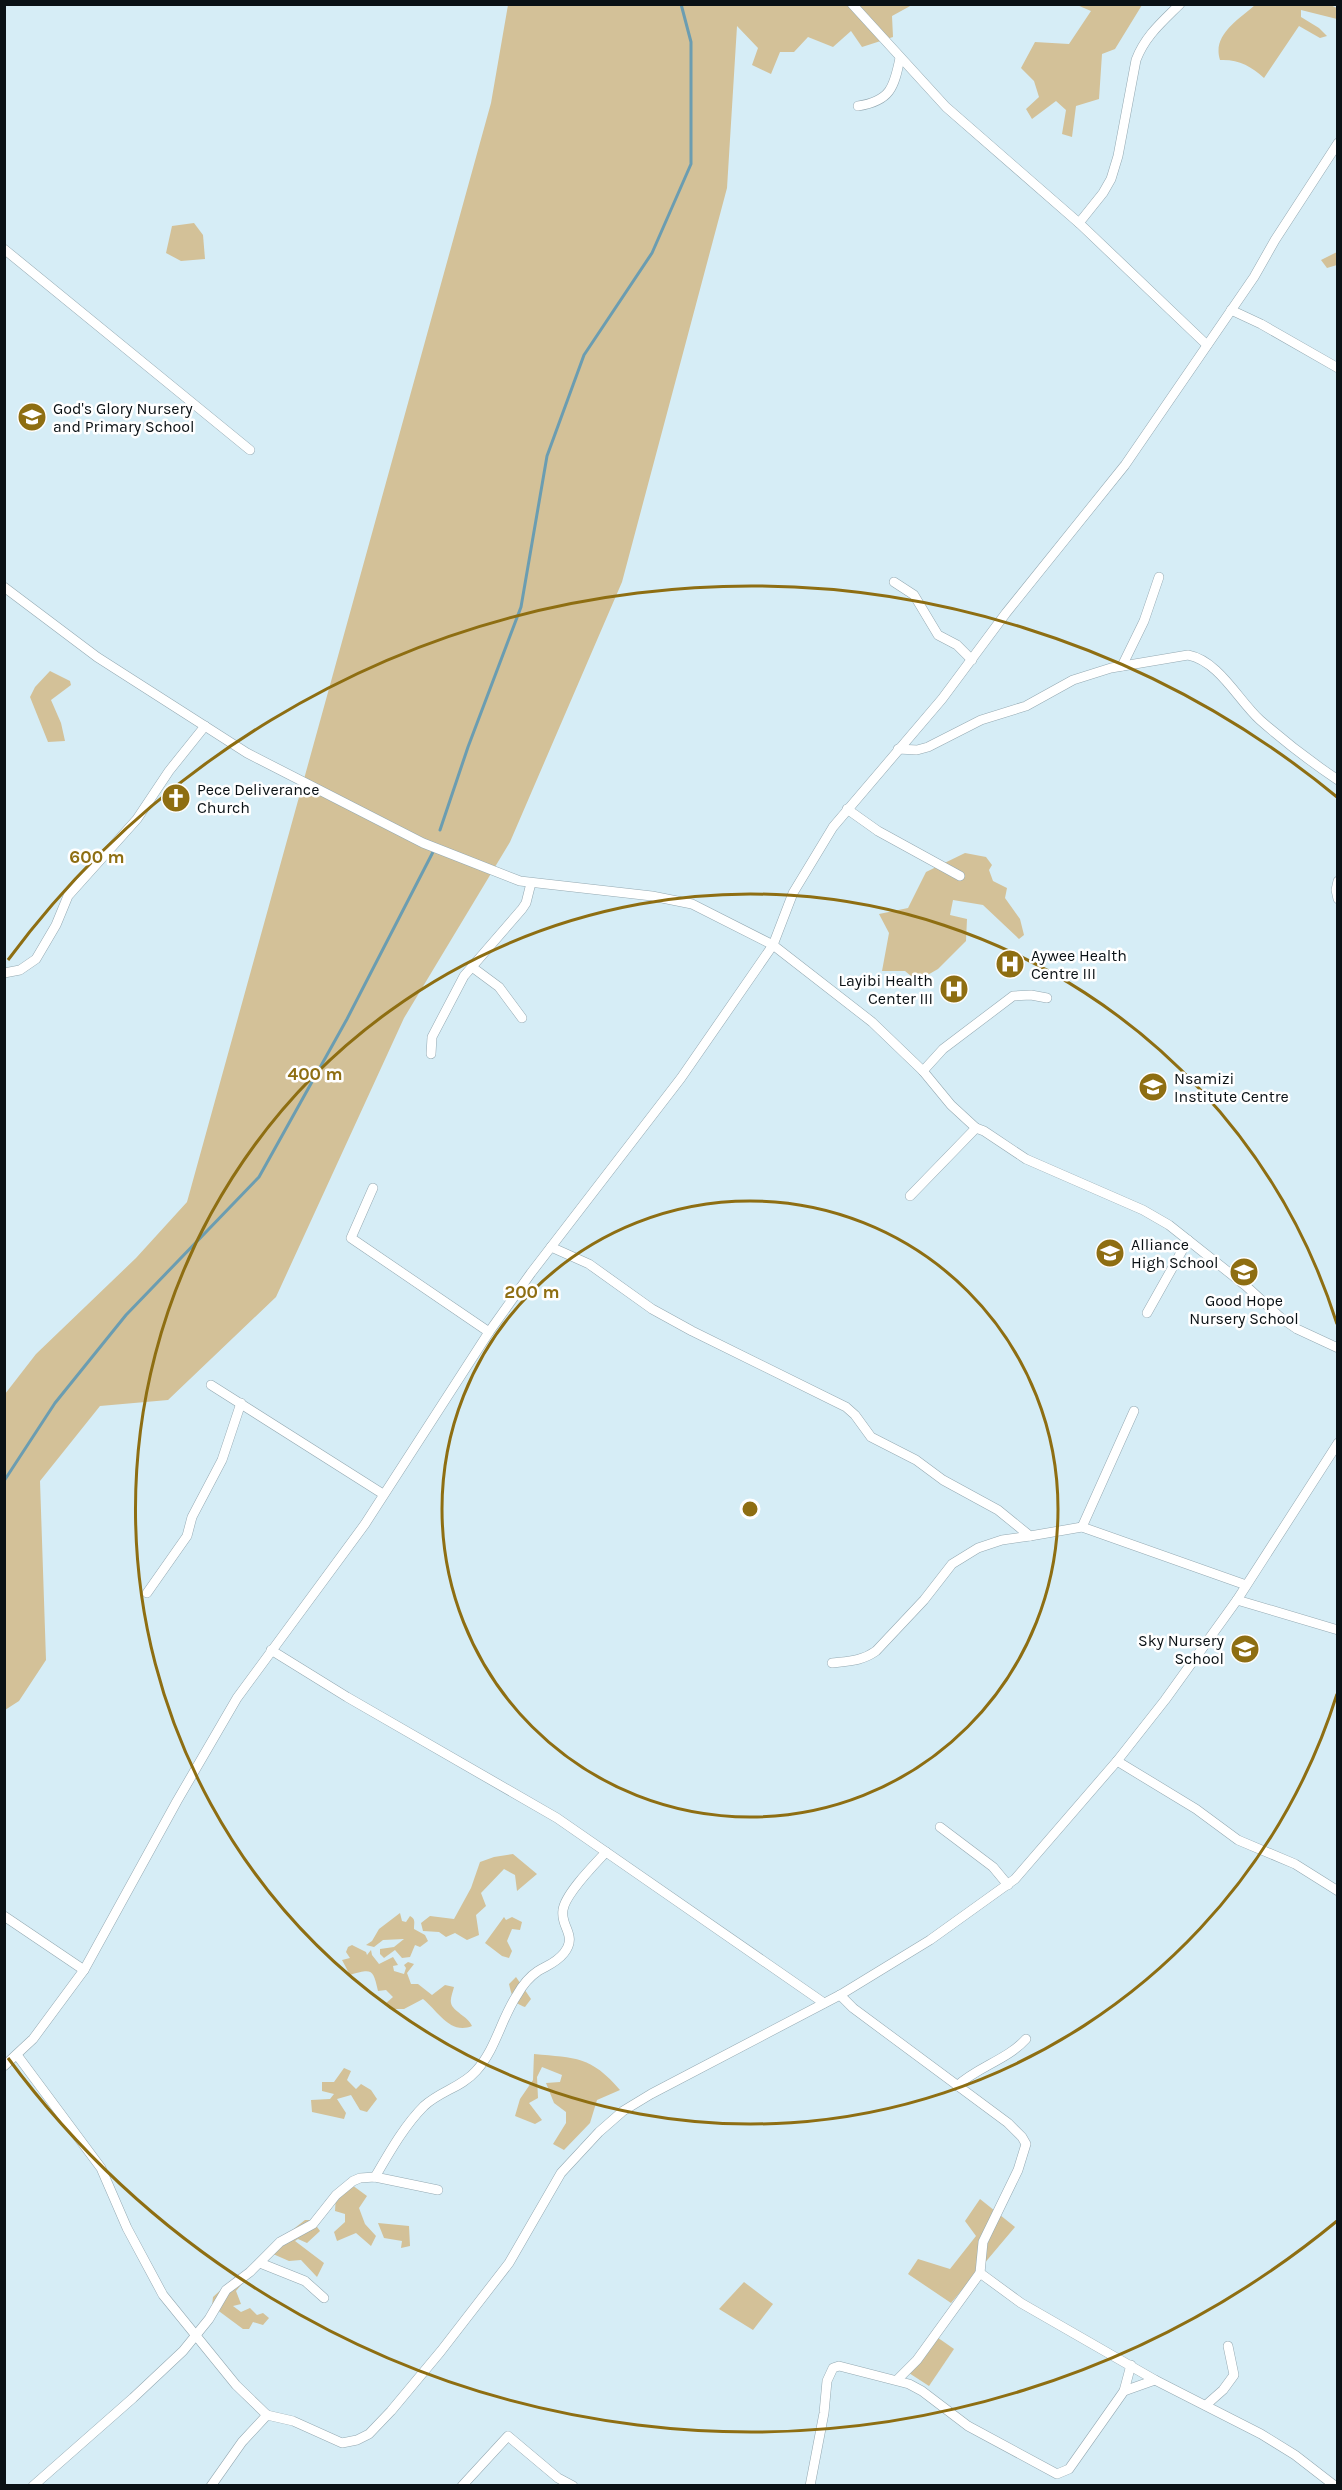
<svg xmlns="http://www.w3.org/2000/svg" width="1342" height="2490" font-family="Karla,sans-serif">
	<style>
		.green { fill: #d3c198 }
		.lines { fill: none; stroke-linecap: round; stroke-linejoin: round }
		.stream { stroke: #6b9db1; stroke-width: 3 }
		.street-casing { stroke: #94a9b2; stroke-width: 10 }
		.street { stroke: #fff; stroke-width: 9 }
		.ring { fill: none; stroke: #8e6e12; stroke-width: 3 }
		.labels { text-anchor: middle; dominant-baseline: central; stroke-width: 5; stroke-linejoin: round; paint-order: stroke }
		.poi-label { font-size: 16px; fill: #0a1115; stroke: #fff; text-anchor: start }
		.centre { fill: #8e6e12; stroke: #fff; stroke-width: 3 }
		.ring-label { font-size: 18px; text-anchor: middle; font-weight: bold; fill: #8e6e12; stroke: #fff; stroke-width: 5; stroke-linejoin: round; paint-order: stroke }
	</style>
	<rect width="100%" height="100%" fill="#d6edf6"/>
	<g class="green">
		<path d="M1328,4l9,4v11l-36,-9v7l18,11 8,8 -7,2 -21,-12 -35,52c-13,-12 -26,-19 -44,-18 -8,-25 18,-40 35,-55z"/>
		<path d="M508,5h404l-20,11 1,21 -31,10 -11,-16 -18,16 -25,-10 -14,15h-14l-9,22 -19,-9 6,-17 -21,-22 -10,162 -105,394 -112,260 -106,176 -128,279 -108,103 -68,6 -60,75 6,179 -27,41 -14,9v-316l31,-40 100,-96 51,-56 304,-1099z"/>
		<path d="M1077,5h65l-27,44 -13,5 -3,45 -23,7 -4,31 -10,-3 4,-24 -10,-9 -24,18 -6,-10 13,-12 -5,-16 -13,-13 14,-26 34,2 22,-33z"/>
		<path d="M194,223l9,12 2,24 -24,2 -15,-8 6,-27z"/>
		<path d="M1337,252v13l-10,3 -6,-8z"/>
		<path d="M50,671l20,10 1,4 -20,15 10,23 4,18 -17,1 -18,-45 5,-10z"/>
		<path d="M965,853l21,4 6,8 -3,5 4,11 14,7 -2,10 15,21 4,16 -5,4 -36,-34 -30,-5 -3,15 17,4 -1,22 -28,28 -21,12 -12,-10h-23l7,-38 -10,-19 29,-6 18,-36z"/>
		<path d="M513,1854l24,20 -20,17 -2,-16 -11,-6 -23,24 5,13 -10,9 3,20 -12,5 -12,-7 -9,4 -7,-5 -16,-1 -2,-8 9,-7 24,3 17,-31 9,-26 14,-5z"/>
		<path d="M400,1913l2,8 4,1 4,-6c6,3 4,7 4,13l11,6 3,6 -8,6 -5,-2 -5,12 -8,1 -7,-8 -11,8 -4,-4v-5l14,-2 10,-8 -21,1 -9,7 -8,-2 6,-4 7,-12z"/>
		<path d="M504,1917l2,3 6,-3 10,5 -2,8 -8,-1 -5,12 5,10 -3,7 -7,-2 -17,-13z"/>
		<path d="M352,1945l14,7 1,3 4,-5 1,5 7,9 14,-7 5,8 -5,1 1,5 10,3 2,-6 -2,-3 4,-3 6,2 -7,9 4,11h7l14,11 13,-10 9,2c-1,5 -4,11 -3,16 2,9 17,13 21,23 -22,9 -34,-15 -49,-27l-19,10h-14l-5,-5 8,-7 -7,-7 -8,1c-5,-21 -5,-23 -28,-16l-8,-15 8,-2 -4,-6 2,-5z"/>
		<path d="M516,1977l15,22 -6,8c-12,-4 -13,-11 -16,-23z"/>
		<path d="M534,2054c42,4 57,2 86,36l-23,10 -7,23 -26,27 -11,-6 13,-21v-11l-12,-9 -8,-20 14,-1 2,-7 -20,-8 -5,10 1,21 -9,5 13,17 -7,4 -20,-8 5,-17 13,-19z"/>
		<path d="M344,2068l7,3 -4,9 9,9 5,-5 10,6 6,9 -10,13 -7,-2 -9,-15 -14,4 9,14 -2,6 -32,-7 -1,-12 19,-1 4,-5 -12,-3v-9h12z"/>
		<path d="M352,2185l15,11 -8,12 6,16 11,12 -5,10 -15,-13 -19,8 -3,-9 11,-10v-8l-10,-3 1,-16z"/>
		<path d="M980,2199l35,28 -64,76 -43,-29 10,-15 32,10 26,-33 -11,-15z"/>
		<path d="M305,2220h7l8,11 -13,12 -9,-4 -3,2 29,22 -7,14 -16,-17 -12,1 -16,-7 5,-13 16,-4 -3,-6z"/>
		<path d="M378,2223l31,3 1,20 -9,2 1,-7 -18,-3z"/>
		<path d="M237,2275l9,4 -10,12 5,13 -8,2 8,6 9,-4 7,7 6,-2 6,5 -6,7 -10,-3 -4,7h-6l-31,-23 1,-9z"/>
		<path d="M744,2282l29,22 -20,26 -34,-21z"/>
		<path d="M934,2335l20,14 -25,37 -20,-13z"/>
	</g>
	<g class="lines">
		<g class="stream">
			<path d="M440,830l28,-83 53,-140 26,-151 37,-101 68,-102 39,-89v-122l-10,-38"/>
			<path d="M4,1481l51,-78 71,-88 133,-138 88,-158 87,-169"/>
		</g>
		<g class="street-casing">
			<g id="street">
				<path d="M852,4l94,103 133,116 128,122"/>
				<path d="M858,106c32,-5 36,-18 42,-48"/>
				<path d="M1079,223l24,-30 8,-14 7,-23 18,-96c9,-24 26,-38 44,-56"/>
				<path d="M4,249l246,201"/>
				<path d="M1231,310l30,14 77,44"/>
				<path d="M894,582l20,13 24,40 19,10 15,15"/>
				<path d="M4,587l93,70 150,96 176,90 97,38 132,15 40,8 81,41 99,77 51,49 28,34 25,23 8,3 42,28 117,51 26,15 77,61 35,32 16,11 41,19"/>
				<path d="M1122,666l22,-45 15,-44"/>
				<path d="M898,749l19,1 11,-3 53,-27 45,-14 47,-26 38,-12 77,-13c31,6 50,45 72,65 24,21 51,42 78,60"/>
				<path d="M847,809l31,22 82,45"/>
				<path d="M1338,881l-2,9 2,9"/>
				<path d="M472,967l27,20 23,31"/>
				<path d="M4,973l16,-3 16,-11 20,-34 12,-29 69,-77 32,-48 36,-45"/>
				<path d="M431,1054l1,-17 32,-61 58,-67 4,-6 5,-20"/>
				<path d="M923,1071l20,-22 70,-53 18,-1 16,3"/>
				<path d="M373,1188l-22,50 138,94"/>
				<path d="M910,1196l66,-68"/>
				<path d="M551,1247l38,17 63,45 40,22 154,76 9,8 16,22 45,23 27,20 55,30 32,26 52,-9 164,58"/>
				<path d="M1147,1313l41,-73"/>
				<path d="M211,1385l172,109"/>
				<path d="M1082,1527l52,-116"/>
				<path d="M147,1593l40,-57 5,-19 30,-57 19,-57"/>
				<path d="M1237,1600l101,30"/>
				<path d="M271,1650l76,47 210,121 267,185"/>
				<path d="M832,1663c17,-2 30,-2 44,-12l48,-51 28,-36 26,-16 24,-8 28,-4"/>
				<path d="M1117,1761l79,48 42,31 57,24 43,27"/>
				<path d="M940,1827l53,40 15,18"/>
				<path d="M4,1916l80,54"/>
				<path d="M840,1995l13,13 155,115 14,14 4,7 -8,26 -35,72 -3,31 -63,87 -20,20"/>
				<path d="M17,2055l84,113 26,60 36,67 73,90 31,30"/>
				<path d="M4,2066l29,-27 51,-69 93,-169 60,-103 128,-174 124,-192 42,-59 150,-195 92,-133 20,-52 40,-66 109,-128 64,-86 119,-148 129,-188 21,-37 63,-97"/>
				<path d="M957,2086c20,-19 50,-26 69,-47"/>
				<path d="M375,2177c14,-24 29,-51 49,-71 16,-15 38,-19 52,-35 20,-22 25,-52 41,-76 5,-9 12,-18 21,-24 10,-6 18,-8 26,-18 14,-18 -4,-26 -1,-43 2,-16 31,-45 43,-58"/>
				<path d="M260,2263l45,18 19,17"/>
				<path d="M980,2273l41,30 134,77 106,54 34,21 40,31"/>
				<path d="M1124,2391l31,-11"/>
				<path d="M1206,2405l17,-15 11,-15 -6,-29"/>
				<path d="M33,2486l100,-88 50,-47 26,-32 17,-29 24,-18 30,-30 33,-18 23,-29 17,-14 7,-3 15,-1 63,13"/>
				<path d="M211,2486l31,-44 25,-27 26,6 49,22 15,-3 12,-6 22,-23 50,-60 68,-88 52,-90 38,-41 24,-21 28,-17 189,-99 90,-55 85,-61 102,-118 48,-61 72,-100 101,-157"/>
				<path d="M462,2486l46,-50 50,42 15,8"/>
				<path d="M810,2486l14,-73 3,-32 6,-13 6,-2 70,18 13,7 46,35 89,48 12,-5 55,-78 7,-26"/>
			</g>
		</g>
		<use href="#street" class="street"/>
	</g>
	<g class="ring">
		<circle cx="750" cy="1509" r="308"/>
		<path d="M1337 1694A615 615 0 1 1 1337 1324"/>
		<path d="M1337 2221A923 923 0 0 1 8 2058M8 960A923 923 0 0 1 1337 797"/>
	</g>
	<defs>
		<g id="school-disc" transform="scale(1.5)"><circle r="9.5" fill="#8e6e12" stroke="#fff"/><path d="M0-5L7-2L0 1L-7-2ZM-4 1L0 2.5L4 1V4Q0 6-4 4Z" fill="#fff"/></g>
		<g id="church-disc" transform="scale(1.5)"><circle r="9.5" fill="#8e6e12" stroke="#fff"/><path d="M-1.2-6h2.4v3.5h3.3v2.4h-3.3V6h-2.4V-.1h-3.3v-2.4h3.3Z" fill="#fff"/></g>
		<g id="hospital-disc" transform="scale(1.5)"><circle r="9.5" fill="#8e6e12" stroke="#fff"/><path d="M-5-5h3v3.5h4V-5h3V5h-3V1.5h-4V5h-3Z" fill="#fff"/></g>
	</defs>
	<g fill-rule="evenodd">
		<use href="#school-disc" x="32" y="417"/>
		<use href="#church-disc" x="176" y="798"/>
		<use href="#hospital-disc" x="1010" y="964"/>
		<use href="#hospital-disc" x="954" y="989"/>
		<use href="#school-disc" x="1153" y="1087"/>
		<use href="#school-disc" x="1110" y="1253"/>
		<use href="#school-disc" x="1244" y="1272"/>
		<use href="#school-disc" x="1245" y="1649"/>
	</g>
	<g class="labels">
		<g class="poi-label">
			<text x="53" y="408">God's Glory Nursery<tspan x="53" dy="18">and Primary School</tspan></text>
			<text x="197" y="789">Pece Deliverance<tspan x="197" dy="18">Church</tspan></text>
			<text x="1031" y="955">Aywee Health<tspan x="1031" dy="18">Centre III</tspan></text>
			<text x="933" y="980" text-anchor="end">Layibi Health<tspan x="933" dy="18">Center III</tspan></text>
			<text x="1174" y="1078">Nsamizi<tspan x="1174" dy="18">Institute Centre</tspan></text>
			<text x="1131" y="1244">Alliance<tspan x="1131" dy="18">High School</tspan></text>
			<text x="1244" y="1300" text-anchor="middle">Good Hope<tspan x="1244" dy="18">Nursery School</tspan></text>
			<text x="1224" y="1640" text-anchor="end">Sky Nursery<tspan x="1224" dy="18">School</tspan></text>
		</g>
	</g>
	<circle cx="750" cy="1509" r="9" class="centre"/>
	<g class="ring-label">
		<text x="97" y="863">600 m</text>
		<text x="315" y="1080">400 m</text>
		<text x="532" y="1298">200 m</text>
	</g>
	<rect width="1342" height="2490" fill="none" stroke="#0a1115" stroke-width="12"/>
</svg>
